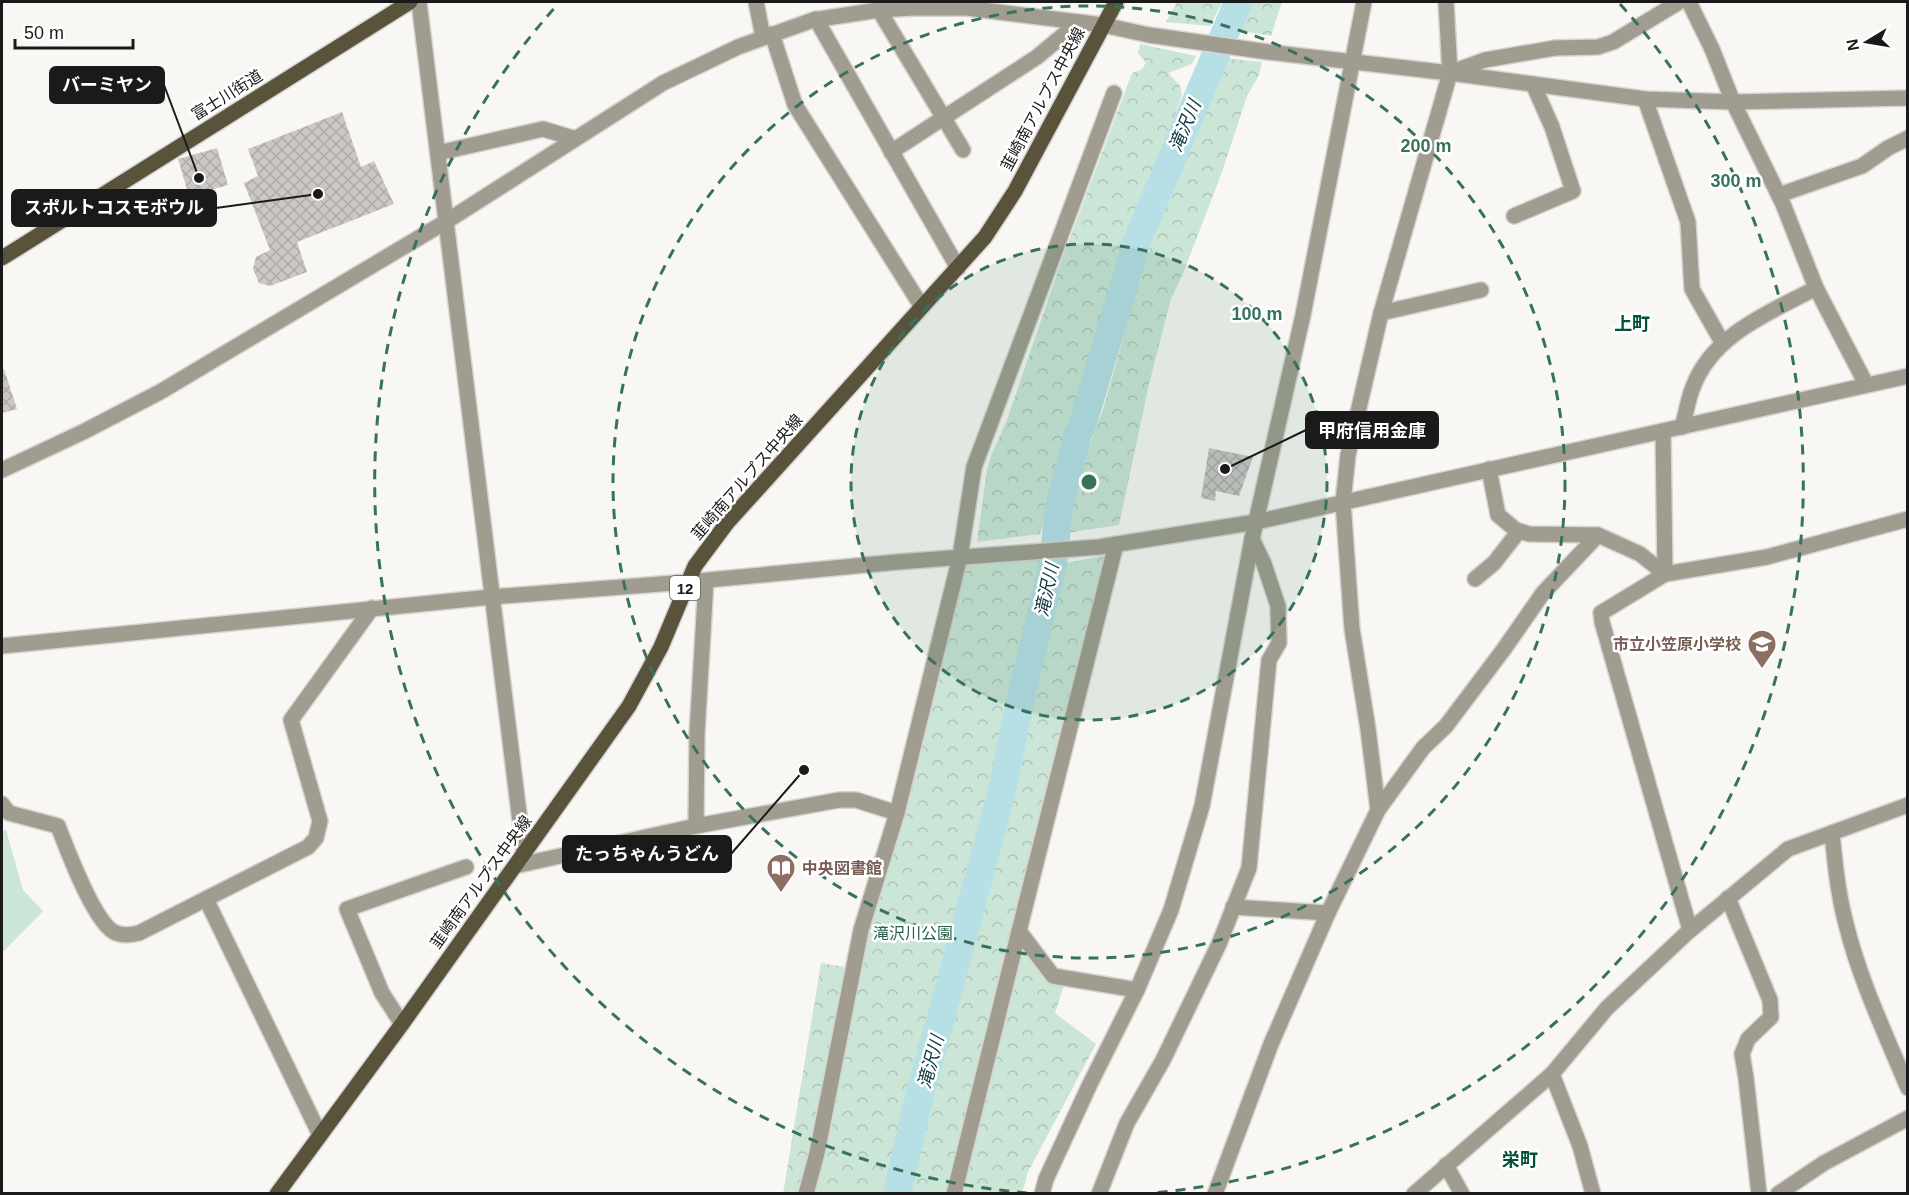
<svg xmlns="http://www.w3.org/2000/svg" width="1909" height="1195" font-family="Arial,'Noto Sans JP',sans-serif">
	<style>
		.grass { fill: #cbe5d7 }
		.park { fill: url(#park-crowns) }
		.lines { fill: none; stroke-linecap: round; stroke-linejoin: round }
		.river { stroke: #b6dfe6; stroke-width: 28 }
		.building { fill: url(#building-cross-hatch) }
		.minor-casing { stroke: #d5d4d1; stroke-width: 18 }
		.major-casing { stroke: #d5d4d1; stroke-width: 18 }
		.minor { stroke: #a09c8f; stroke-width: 15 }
		.major { stroke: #59533b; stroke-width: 15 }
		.ring { fill: none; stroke: #37725b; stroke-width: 3; stroke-dasharray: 10 8 }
		.labels { text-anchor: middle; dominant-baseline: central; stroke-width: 5; stroke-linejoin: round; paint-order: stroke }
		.shield { fill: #fff; stroke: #5f5f5f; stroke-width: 1.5 }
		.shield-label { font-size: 15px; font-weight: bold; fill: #1b1a1a }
		.street-label { font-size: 16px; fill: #1b1a1a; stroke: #fff }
		.education-label { font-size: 16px; font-weight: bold; fill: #785e54; stroke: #fff; text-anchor: end }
		.park-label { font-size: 16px; fill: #266148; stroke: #fff }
		.water-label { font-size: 18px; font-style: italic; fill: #0f373d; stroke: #fff }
		.neighbourhood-label { font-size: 18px; font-weight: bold; fill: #005139; stroke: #fff }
		.centre { fill: #37725b; stroke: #fff; stroke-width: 3 }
		.ring-label { font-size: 18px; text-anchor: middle; font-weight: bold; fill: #37725b; stroke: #fff; stroke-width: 5; stroke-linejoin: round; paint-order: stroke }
		.leader { fill: none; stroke: #1b1a1a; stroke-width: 2 }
		.callout-dot { fill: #1b1a1a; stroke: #fff; stroke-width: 2 }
		.callout { fill: #1b1a1a; stroke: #1b1a1a; stroke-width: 2 }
		.callout-label { font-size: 18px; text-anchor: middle; font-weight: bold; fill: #fff }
	</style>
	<defs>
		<pattern id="park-crowns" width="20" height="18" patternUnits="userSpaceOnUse" patternTransform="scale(1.5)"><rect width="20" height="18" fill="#cbe5d7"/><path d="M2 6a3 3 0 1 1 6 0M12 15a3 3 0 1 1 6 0" fill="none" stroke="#aec4b8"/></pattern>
		<pattern id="building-cross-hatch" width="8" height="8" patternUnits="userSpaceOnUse" patternTransform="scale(1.5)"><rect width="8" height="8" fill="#cac7c5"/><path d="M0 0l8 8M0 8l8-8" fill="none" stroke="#adaaa9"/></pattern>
	</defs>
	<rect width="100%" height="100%" fill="#f9f7f4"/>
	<path class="grass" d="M6,830l17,60 20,21 -41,42v-121z"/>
	<g class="park">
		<path d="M1177,2h45l-12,24 -44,-4z"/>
		<path d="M1246,2h36l-11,34 -35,-6z"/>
		<path d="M1140,44l56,12 -4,8 -24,9 12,13 2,9 -9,26 -13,30 -22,57 -29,87 -18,58 -30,112 -9,16 2,10 -14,43 -63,8 10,-72 4,-14 16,-36 55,-161 70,-186 9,-3 5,-7 -8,-10z"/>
		<path d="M1223,58l39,4 -3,13 -12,21 -25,76 -38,99 -13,28 -22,85 -30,141 -52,8 13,-61 24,-65 38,-138 23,-67z"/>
		<path d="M1057,550l-35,143 -29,131 -70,260 -26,109 -91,1 54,-256 100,-381z"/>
		<path d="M1107,555l-92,378 50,49 -10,31 41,31 -68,128 -6,21 -116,1 72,-297h10l-3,-20 76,-313z"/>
		<path d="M821,963l29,5 -48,225 -19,1z"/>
	</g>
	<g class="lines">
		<path class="river" d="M897,1194l21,-92 82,-303 22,-106 31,-129 6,-57 19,-73 4,-8 55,-185 101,-239"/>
	</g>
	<g class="building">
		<path d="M342,112l19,55 13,-6 20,43 -97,38 10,30 -37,14 -11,-3 -6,-14 3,-12 14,-7 -26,-67 14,-7 -10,-27z"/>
		<path d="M217,148l11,37 -39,11 -11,-37z"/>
		<path d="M2,369h2l13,40 -15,4z"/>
		<path d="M1209,448l44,9 -14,39 -23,-5 -1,10 -14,-3z"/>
	</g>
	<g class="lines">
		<g class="minor-casing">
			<g id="minor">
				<path d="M419,2l105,852"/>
				<path d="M756,2l7,35"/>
				<path d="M1689,2l23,47 21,53 50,102 33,84 50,96"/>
				<path d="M879,10l84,140"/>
				<path d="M816,19l142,249"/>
				<path d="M772,34l23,71 127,202"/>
				<path d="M1452,72l33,-12 70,-12 43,-1 15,-5 66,-40"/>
				<path d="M1645,99l43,123 4,67 30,53"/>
				<path d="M891,152l146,-95 42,-35"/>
				<path d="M438,153l105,-24 30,9"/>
				<path d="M1779,195l83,-29 26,-18 20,-10"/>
				<path d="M1514,216l59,-25 -21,-64 -19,-43"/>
				<path d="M1381,313l100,-23"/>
				<path d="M1682,427c4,-13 6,-28 11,-40 20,-53 76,-74 123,-99"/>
				<path d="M1663,431l2,143"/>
				<path d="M1489,469l9,46 18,15 13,4 69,1 42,19 25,20"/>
				<path d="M2,470l81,-38 77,-40 287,-171 216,-138 75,-36 75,-27 66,-10 34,-2h53l137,17 46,10 119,17 182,21 195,26 88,3 175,-4"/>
				<path d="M1116,544l-97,387 34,45 84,14"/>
				<path d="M1475,579l19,-16 25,-32"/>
				<path d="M2,646l489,-49 196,-15 210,-20 202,-15 157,-25 652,-146"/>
				<path d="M2,804l7,9 49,13c9,23 37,99 58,107 8,3 15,2 23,0l169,-86 8,-9 4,-17 -29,-101 81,-112"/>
				<path d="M1378,810l-10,-81 -16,-100 -9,-127 5,-47 33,-142 69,-240 -4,-71"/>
				<path d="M696,826l1,-92 9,-153"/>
				<path d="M1832,833c3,31 6,61 14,91 14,57 40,111 62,164"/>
				<path d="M515,866l181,-40 143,-26h17l41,13"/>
				<path d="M1728,898l42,102 1,17 -23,22 -6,15 4,24 13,116"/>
				<path d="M206,899l114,236"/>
				<path d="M1233,907l95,6"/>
				<path d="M1690,930l-88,-308 -1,-9 64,-39 102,-17 141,-38"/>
				<path d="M402,1024l-20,-31 -35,-84 119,-42"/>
				<path d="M1552,1074l28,72 13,48"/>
				<path d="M1446,1165l16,29"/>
				<path d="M806,1194l11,-41 44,-223 36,-117 63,-256 14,-90 140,-374"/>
				<path d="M954,1194l65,-263"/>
				<path d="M1042,1194l4,-15 44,-95 47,-94 34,-80 31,-104 50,-267 51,-224 61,-313"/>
				<path d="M1099,1194l28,-71 36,-63 56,-116 30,-76 20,-208 10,-17 -1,-37 -14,-42 -12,-25"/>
				<path d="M1215,1194l56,-150 57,-131 50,-103 45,-62 23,-22 58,-77 39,-56 55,-58"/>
				<path d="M1414,1194l138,-120 55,-66 81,-76 100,-83 120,-44"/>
				<path d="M1778,1194l46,-31 84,-45"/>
			</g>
		</g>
		<g class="major-casing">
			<g id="major">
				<path d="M2,258l408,-256"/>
				<path d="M277,1194l125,-170 227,-318 32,-59 34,-81 32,-43 258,-286 30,-46 101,-189"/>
			</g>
		</g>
		<use href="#minor" class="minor"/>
		<use href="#major" class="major"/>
	</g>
	<circle cx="1089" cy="482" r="238" fill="#37725b" fill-opacity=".12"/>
	<g class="ring">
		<circle cx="1089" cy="482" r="238"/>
		<circle cx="1089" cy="482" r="476"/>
		<path d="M1027 1193A714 714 0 0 1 558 4M1620 4A714 714 0 0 1 1151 1193"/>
	</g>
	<defs>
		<g id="school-pin" transform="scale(1.5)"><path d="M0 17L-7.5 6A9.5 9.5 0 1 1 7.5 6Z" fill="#8d6e63" stroke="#fff"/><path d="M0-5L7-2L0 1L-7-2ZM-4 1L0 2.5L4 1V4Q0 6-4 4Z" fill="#fff"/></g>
		<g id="library-pin" transform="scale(1.5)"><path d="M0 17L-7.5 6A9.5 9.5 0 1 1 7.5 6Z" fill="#8d6e63" stroke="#fff"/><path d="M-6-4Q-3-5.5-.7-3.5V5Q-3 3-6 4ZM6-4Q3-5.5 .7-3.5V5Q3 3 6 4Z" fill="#fff"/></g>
	</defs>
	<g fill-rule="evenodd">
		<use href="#school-pin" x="1762" y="644"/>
		<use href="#library-pin" x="781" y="868"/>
	</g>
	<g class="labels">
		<rect class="shield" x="670" y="576" width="30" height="24" rx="4.5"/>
		<g class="shield-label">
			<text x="685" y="588">12</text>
		</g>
		<g class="street-label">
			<text transform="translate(227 95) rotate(-32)">富士川街道</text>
			<text transform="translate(1043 99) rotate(-62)">韮崎南アルプス中央線</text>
			<text transform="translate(747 477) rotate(-49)">韮崎南アルプス中央線</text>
			<text transform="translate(481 882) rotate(-54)">韮崎南アルプス中央線</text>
		</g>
		<g class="education-label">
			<text x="1741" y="644">市立小笠原小学校</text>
			<text x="802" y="868" text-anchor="start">中央図書館</text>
		</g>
		<g class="park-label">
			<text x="913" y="933">滝沢川公園</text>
		</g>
		<g class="water-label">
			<text transform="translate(1185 126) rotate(-67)">滝沢川</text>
			<text transform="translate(1047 590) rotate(-78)">滝沢川</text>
			<text transform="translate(931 1062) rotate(-75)">滝沢川</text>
		</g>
		<g class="neighbourhood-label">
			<text x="1632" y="324">上町</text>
			<text x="1520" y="1160">栄町</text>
		</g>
	</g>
	<circle cx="1089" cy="482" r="9" class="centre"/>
	<g class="ring-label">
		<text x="1426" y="152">200 m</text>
		<text x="1736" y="187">300 m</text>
		<text x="1257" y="320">100 m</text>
	</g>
	<path class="leader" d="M199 178L164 85M318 194L216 208M1225 469L1306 430M804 770L731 854"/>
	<g class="callout-dot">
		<circle cx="199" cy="178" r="6"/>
		<circle cx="318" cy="194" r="6"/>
		<circle cx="1225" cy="469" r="6"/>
		<circle cx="804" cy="770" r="6"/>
	</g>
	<g class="callout">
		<rect x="50" y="67" width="114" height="36" rx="6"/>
		<rect x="12" y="190" width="204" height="36" rx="6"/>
		<rect x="1306" y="412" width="132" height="36" rx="6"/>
		<rect x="563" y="836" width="168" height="36" rx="6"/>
	</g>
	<g class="callout-label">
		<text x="107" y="91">バーミヤン</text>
		<text x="114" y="214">スポルトコスモボウル</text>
		<text x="1372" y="437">甲府信用金庫</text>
		<text x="647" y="860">たっちゃんうどん</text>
	</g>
	<rect width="1909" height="1195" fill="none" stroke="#1b1a1a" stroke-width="6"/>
	<g transform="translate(1867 42) rotate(259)" stroke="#ffffff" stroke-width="4.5" paint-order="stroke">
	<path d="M0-4.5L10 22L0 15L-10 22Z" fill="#1b1a1a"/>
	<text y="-9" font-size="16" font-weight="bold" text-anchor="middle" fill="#1b1a1a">N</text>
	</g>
	<path d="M15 39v9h118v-9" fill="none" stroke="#1b1a1a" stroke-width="3"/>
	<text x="24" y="39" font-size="18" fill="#1b1a1a" stroke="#ffffff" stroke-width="4.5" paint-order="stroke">50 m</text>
</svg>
